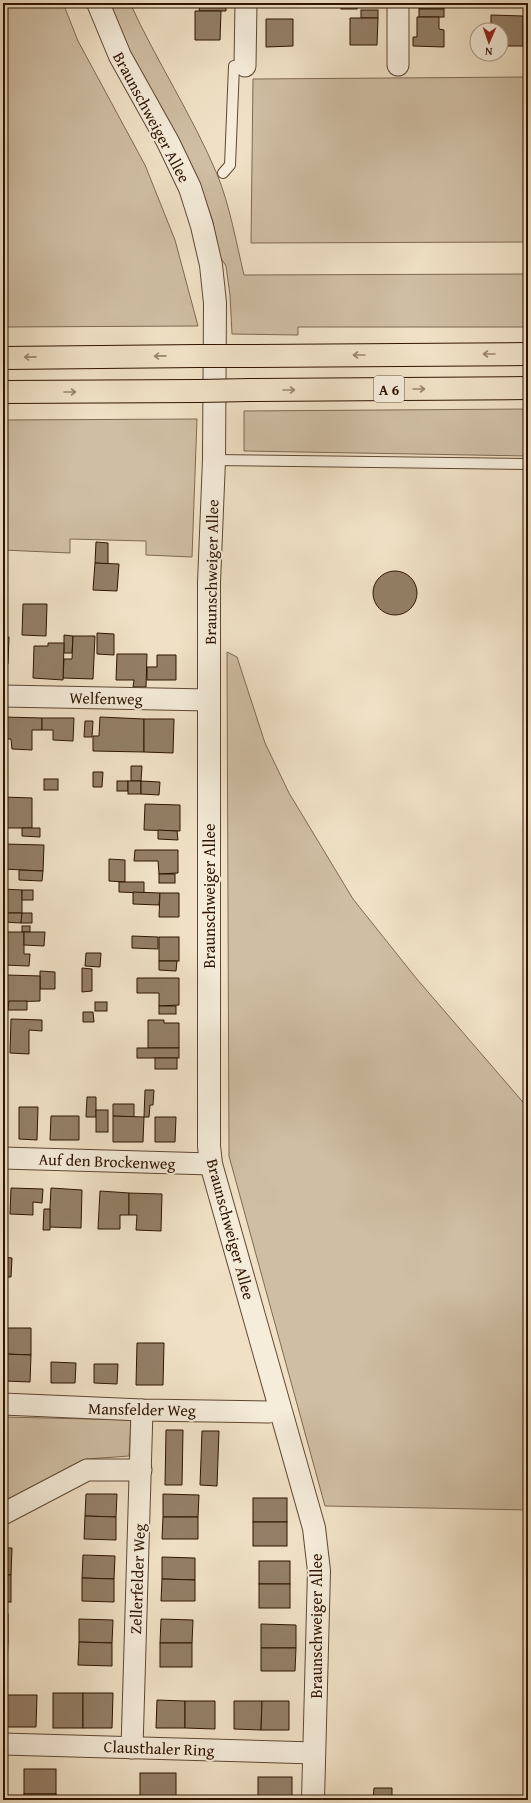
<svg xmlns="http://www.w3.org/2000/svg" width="531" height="1803" font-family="'Gentium Book Plus',serif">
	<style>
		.green { fill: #cfbea4; stroke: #7f6952 }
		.building { fill: #937f67; stroke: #2f1400 }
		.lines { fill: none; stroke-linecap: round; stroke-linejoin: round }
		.service-casing { stroke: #5f4732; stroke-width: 12 }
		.minor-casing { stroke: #5f4732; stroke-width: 23 }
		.tertiary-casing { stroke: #5f4732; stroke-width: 24 }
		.motorway-casing { stroke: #2f1400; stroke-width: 24 }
		.service { stroke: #f5ecda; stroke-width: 10 }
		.minor { stroke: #f5ecda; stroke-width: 21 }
		.tertiary { stroke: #f5ecda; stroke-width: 22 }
		.motorway { stroke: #f0e1c6; stroke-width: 22 }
		.motorway-bridge-casing { stroke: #2f1400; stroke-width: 24; stroke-linecap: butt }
		.motorway-bridge { stroke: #f0e1c6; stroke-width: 22 }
		.oneway { stroke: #99856d }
		.labels { text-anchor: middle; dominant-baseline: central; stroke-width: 4; stroke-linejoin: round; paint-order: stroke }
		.shield { fill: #f5ecda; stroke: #6a5541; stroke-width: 1 }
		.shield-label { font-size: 15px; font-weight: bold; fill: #2f1400 }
		.street-label { font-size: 16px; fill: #2f1400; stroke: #f5ecda }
	</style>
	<rect width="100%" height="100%" fill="#f0e1c6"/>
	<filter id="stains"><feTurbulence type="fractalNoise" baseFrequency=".005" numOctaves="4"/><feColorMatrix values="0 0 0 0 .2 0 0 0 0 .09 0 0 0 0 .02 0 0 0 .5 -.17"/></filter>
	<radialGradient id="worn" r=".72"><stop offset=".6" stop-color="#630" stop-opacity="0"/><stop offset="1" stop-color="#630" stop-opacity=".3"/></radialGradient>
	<g class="green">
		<path d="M3,3h60l15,38 67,124 30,75 23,86 -195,1z"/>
		<path d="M109,3h21c27,59 62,112 87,171 13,32 19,68 27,101l284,-1v53h-230v8l-66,-1 -2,-39 -4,-29 -7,-11 -6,-33 -13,-38 -70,-132z"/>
		<path d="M528,77v165l-277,1 2,-164z"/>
		<path d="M528,409v47l-284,-5v-40z"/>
		<path d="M197,419l-5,138 -46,-2v-14l-76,-2v14l-67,-3v-130z"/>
		<path d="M227,652l10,5 28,86 24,50 64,106 63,79 112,130v402l-203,-4 -96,-350z"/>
		<path d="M3,1417l128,3 -2,36 -42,3 -84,45z"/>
	</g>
	<g class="building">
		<path d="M200,3h26v8h-27z"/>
		<rect x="341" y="3" width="16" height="6"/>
		<path d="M420,3h24v6h-25z"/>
		<rect x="419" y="9" width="25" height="8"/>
		<rect x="361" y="10" width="17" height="8"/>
		<path d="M195,11h26l-1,29h-25z"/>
		<path d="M491,15l32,1v30h-22v-16h-10z"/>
		<path d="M417,17h22v12l5,1v17l-31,-1v-9h4z"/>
		<path d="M350,18h28l-1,27h-27z"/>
		<path d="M266,19h27v27l-27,1z"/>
		<path d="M96,542l12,1v21l-13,-1z"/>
		<path d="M95,563l24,1 -2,27 -24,-1z"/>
		<circle cx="395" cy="593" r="22"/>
		<path d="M23,604h24l-1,32 -24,-1z"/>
		<path d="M97,633l17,1v21l-17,-1z"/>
		<path d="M64,635l9,1 -1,17h-8z"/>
		<path d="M73,636h22l-2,43 -30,-1 1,-19h8z"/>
		<path d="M3,637h6l-1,27 -5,-1z"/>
		<path d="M48,643h16l-1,37 -30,-2 1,-32h14z"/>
		<path d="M117,654h30l-1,33h-13l1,-7h-18z"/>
		<path d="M157,655h19v25h-29v-13h10z"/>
		<path d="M4,717l38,1v12h-10v20l-20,-1 -1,-10h-8z"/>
		<path d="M100,717l44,2v33l-51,-1v-15h6z"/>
		<path d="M42,718h32l-1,23 -20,-1v-10h-11z"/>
		<path d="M144,719h30l-1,34 -29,-1z"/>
		<path d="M85,721h8l-1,16h-8z"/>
		<path d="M131,766h11l-1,15h-10z"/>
		<path d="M93,772h10l-1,15h-9z"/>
		<rect x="44" y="779" width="14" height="11"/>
		<rect x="117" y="781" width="11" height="10"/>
		<rect x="128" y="781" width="13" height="13"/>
		<path d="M141,781l19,1 -1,13 -18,-1z"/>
		<path d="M3,797l29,1v30h-29z"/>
		<path d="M145,804l35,1v26l-36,-1z"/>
		<path d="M22,828h18v9l-18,-1z"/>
		<path d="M158,830l19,1 1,9 -20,-1z"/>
		<path d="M3,844l41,1 -1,26 -40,-2z"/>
		<path d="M135,850h43v23l-19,1 -1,-13h-24z"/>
		<path d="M109,859l16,1v22l-16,-1z"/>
		<path d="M19,870l24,1 -1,10 -23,-1z"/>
		<rect x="159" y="874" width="16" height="9"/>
		<path d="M119,882h25v11l-25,-1z"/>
		<path d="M3,889l19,1v23h-19z"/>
		<rect x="22" y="890" width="11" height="10"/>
		<path d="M133,892l27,1 -1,12 -26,-1z"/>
		<path d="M160,893h19v24h-20z"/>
		<path d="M4,913h18l-1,10 -17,-1z"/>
		<path d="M22,913h10v10h-11z"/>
		<rect x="22" y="926" width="8" height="6"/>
		<path d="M5,932h19v22h6l-1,12 -25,-1z"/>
		<path d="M24,932h21l-1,14 -20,-1z"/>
		<path d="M132,936l26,1v12l-26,-1z"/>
		<rect x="159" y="937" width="20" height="24"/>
		<path d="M86,953h15l-1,14 -15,-1z"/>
		<path d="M159,961h18l-1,10 -17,-1z"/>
		<path d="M82,968l10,1v22l-10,1z"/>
		<path d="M40,971l15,1v17h-15z"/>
		<path d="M7,975l33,1v25l-33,1z"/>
		<path d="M137,978h42v27l-20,1v-13h-22z"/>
		<path d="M9,1001h18v9h-19z"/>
		<rect x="95" y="1002" width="12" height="9"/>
		<rect x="159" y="1006" width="17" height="8"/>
		<path d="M83,1012h10l1,10h-11z"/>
		<path d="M11,1019l31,1v11l-13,-1v24l-19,-1z"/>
		<path d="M148,1020h16v3h15v25h-31z"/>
		<rect x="137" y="1048" width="42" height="10"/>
		<rect x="155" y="1058" width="22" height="11"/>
		<path d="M145,1090h9l-1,15h-3l-1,12h-5z"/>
		<path d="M87,1097h9v20h-10z"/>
		<path d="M113,1104h21v13l-21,-1z"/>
		<path d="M19,1107h19l-1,33 -18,-1z"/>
		<rect x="96" y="1110" width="12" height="22"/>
		<path d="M51,1116h28v24h-29z"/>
		<path d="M113,1116l31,1 -1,25h-30z"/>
		<path d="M155,1117h21l-1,25h-20z"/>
		<path d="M11,1188l32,1 -1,14 -9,-1v13l-23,-1z"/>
		<path d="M51,1188l31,2 -1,38 -32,-1z"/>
		<path d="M100,1191l29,2v22h-9v14h-22z"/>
		<path d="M129,1193l33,1 -1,37 -25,-1 1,-15h-8z"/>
		<path d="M44,1209h6v21h-7z"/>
		<path d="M3,1257l9,1 -1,19h-8z"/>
		<path d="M7,1328h24v27l-25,-1z"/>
		<path d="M137,1343h27l-1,42h-27z"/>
		<path d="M6,1354l25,1 -1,27 -25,-1z"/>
		<path d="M51,1362l25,1 -1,20h-24z"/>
		<path d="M94,1364h24l-1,20 -23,-1z"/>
		<path d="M166,1430h17l-1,55h-17z"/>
		<path d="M202,1431h17l-2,55 -17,-1z"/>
		<path d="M86,1494h31l-1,23 -31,-1z"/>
		<path d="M163,1494l36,1 -1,22h-35z"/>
		<rect x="253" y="1498" width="34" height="24"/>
		<path d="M85,1516l31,1v23l-32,-1z"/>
		<path d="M163,1517h35v22h-36z"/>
		<rect x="253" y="1522" width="34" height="24"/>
		<path d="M3,1548h9l-1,27h-8z"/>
		<path d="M83,1555l32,1 -1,23 -32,-1z"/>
		<path d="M162,1557l33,1v22l-33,-1z"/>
		<rect x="259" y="1561" width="31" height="23"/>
		<rect x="3" y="1575" width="8" height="27"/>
		<path d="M82,1578l32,1v23l-32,-1z"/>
		<path d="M162,1579l33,1v21h-34z"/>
		<rect x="259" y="1584" width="31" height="24"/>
		<rect x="3" y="1614" width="5" height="26"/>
		<path d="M79,1619l34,1 -1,23 -33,-1z"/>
		<path d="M161,1619l32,1 -1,23h-32z"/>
		<path d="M261,1624l35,1v23h-35z"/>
		<path d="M3,1640h5l-1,25h-4z"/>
		<path d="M79,1642l33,1v23l-34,-1z"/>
		<rect x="160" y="1643" width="32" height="24"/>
		<path d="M261,1648h35l-1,23h-34z"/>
		<rect x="53" y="1693" width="30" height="35"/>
		<path d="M83,1693h30l-1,35h-29z"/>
		<path d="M3,1695h4l-1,32h-3z"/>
		<path d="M7,1695h30l-1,32h-30z"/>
		<path d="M157,1700l28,1v27h-29z"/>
		<path d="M185,1701h30v28l-30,-1z"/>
		<path d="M234,1701h28l-1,29 -27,-1z"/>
		<path d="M262,1701h27v29h-28z"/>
		<rect x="24" y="1769" width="32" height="25"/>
		<rect x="140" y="1773" width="36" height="25"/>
		<rect x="258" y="1777" width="34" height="23"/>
		<path d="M374,1788h18v12h-19z"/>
		<rect x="24" y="1794" width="32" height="6"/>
		<rect x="140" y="1798" width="36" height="2"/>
		<rect x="461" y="1799" width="31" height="1"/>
	</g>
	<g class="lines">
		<g class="service-casing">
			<g id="service">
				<path d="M223,173l7,-8 4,-99"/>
				<path d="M214,460l314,4"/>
			</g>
		</g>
		<g class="minor-casing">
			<g id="minor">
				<path d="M398,65v-62"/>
				<path d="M245,66l1,-63"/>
				<path d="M3,696l206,4"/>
				<path d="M3,1158l208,6"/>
				<path d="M3,1404l139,6 127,2 11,-3"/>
				<path d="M3,1514l84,-44h54"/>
				<path d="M3,1744l311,9"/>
				<path d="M132,1748l10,-338"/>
			</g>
		</g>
		<g class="tertiary-casing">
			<path id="tertiary" d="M98,3l22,53 48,86 22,46 12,38 9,39 4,38 -1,157 -5,123v563l2,18 103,364 5,43 -6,229"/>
		</g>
		<g class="motorway-casing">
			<g id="motorway">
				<path d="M250,356l278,-2"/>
				<path d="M3,358l196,-2"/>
				<path d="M250,390l278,-2"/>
				<path d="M3,392l196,-1"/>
			</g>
		</g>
		<use href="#service" class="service"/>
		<use href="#minor" class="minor"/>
		<use href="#tertiary" class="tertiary"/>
		<use href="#motorway" class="motorway"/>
		<g class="motorway-bridge-casing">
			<g id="motorway-bridge">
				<path d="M199,356h51"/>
				<path d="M199,391l51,-1"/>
			</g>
		</g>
		<use href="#motorway-bridge" class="motorway-bridge"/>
	</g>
	<defs><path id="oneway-shaft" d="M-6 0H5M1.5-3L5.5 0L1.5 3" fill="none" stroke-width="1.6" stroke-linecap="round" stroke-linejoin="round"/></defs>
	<g class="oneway">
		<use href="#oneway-shaft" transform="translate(489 354) rotate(180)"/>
		<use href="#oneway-shaft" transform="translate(359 355) rotate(180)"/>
		<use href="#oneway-shaft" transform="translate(160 356) rotate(179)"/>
		<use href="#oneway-shaft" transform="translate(30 357) rotate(179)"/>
		<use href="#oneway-shaft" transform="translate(419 389)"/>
		<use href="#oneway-shaft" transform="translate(289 390)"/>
		<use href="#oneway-shaft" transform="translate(70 392)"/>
	</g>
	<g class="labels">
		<rect class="shield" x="374" y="376" width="30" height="26" rx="3"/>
		<g class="shield-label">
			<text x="389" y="389">A 6</text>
		</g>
		<g class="street-label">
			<text transform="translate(152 117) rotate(62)">Braunschweiger Allee</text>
			<text transform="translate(211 572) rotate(-89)">Braunschweiger Allee</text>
			<text transform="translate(106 698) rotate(1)">Welfenweg</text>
			<text transform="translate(209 896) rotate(-90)">Braunschweiger Allee</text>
			<text transform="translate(107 1161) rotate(2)">Auf den Brockenweg</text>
			<text transform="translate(231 1229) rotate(75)">Braunschweiger Allee</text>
			<text transform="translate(142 1409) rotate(1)">Mansfelder Weg</text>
			<text transform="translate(137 1579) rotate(-88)">Zellerfelder Weg</text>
			<text transform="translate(316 1626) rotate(-90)">Braunschweiger Allee</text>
			<text transform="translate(159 1748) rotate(2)">Clausthaler Ring</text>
		</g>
	</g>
	<rect width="531" height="1803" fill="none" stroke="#f0e1c6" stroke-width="16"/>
	<rect x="4" y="4" width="523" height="1795" fill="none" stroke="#2f1400" stroke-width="2"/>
	<rect x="8" y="8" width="515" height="1787" fill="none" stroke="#2f1400"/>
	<g transform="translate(489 42) rotate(182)"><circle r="19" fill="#f5ecda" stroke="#a69683"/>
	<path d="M0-3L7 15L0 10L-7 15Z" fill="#8f2418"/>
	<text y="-6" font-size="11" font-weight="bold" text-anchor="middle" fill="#2f1400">N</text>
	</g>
	<rect width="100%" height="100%" filter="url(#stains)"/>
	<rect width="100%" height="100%" fill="url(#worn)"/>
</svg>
